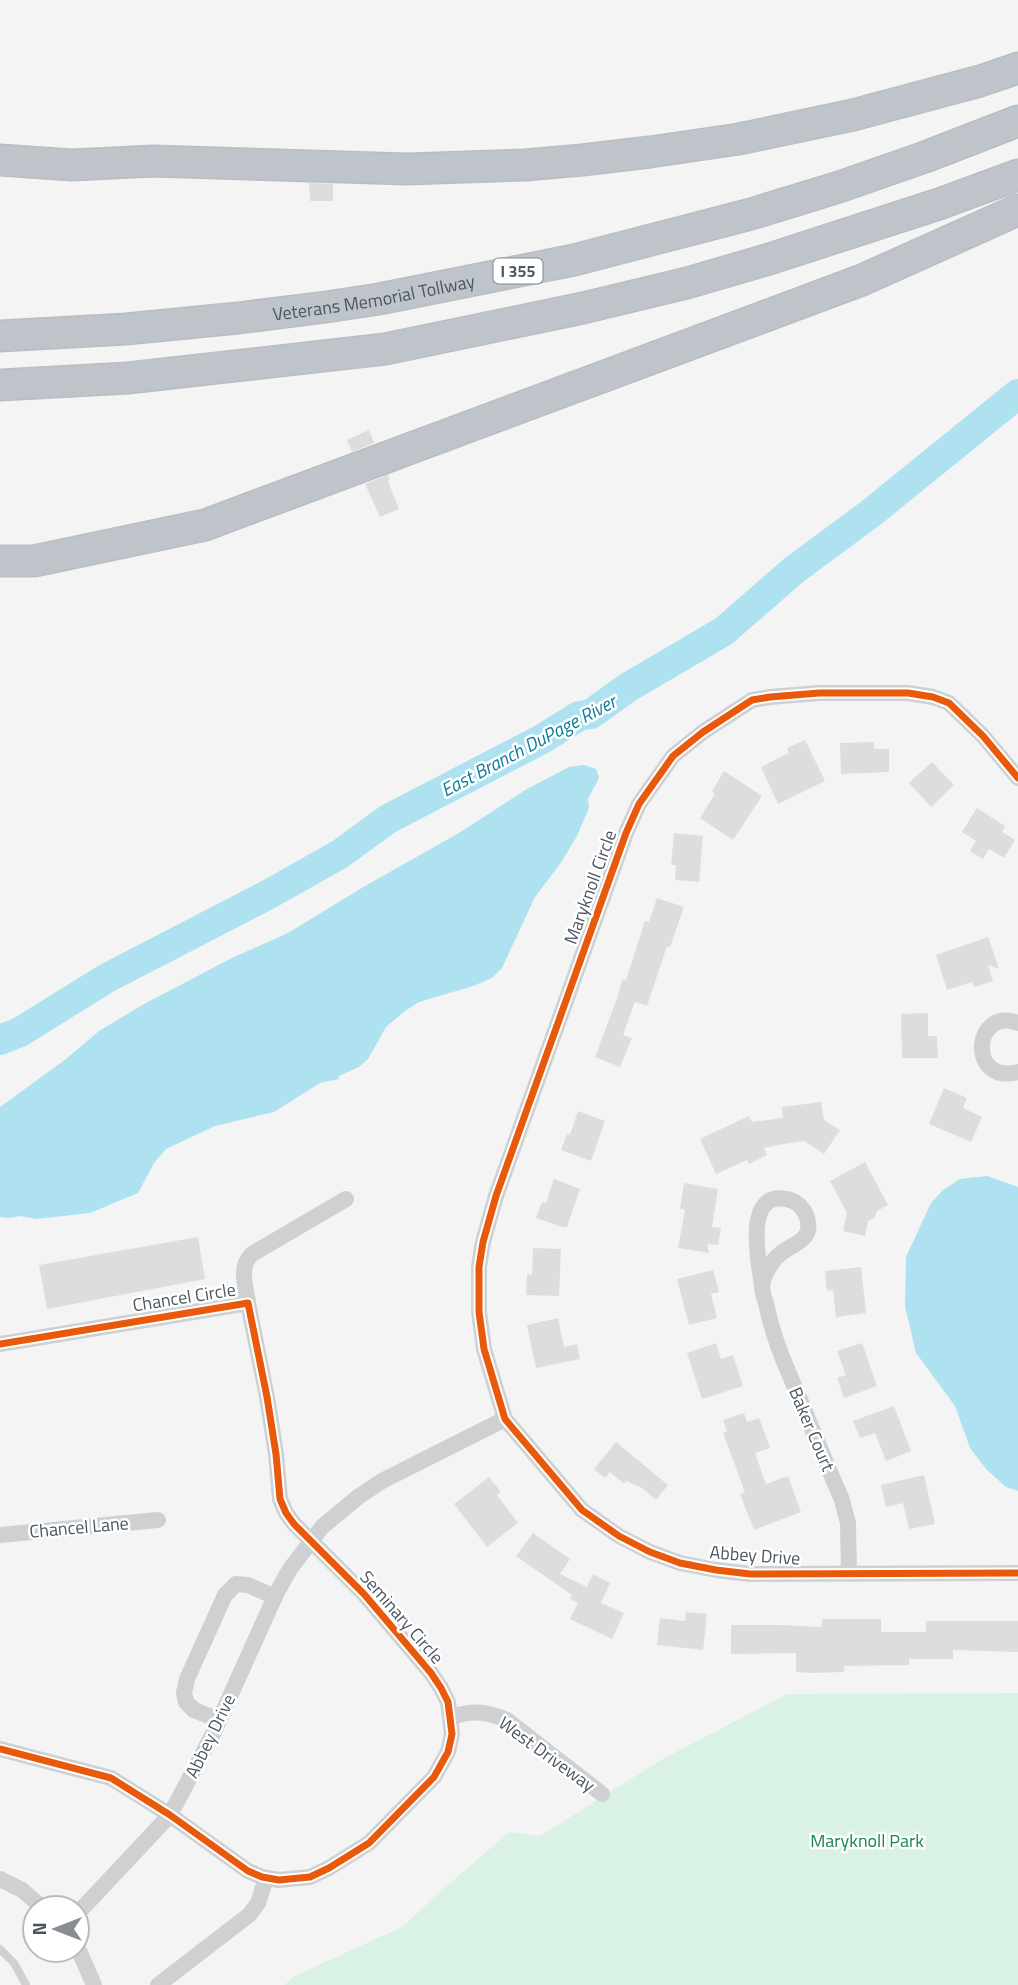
<svg xmlns="http://www.w3.org/2000/svg" width="1018" height="1985" font-family="'Titillium Web',sans-serif">
	<style>
		.green { fill: #d9f2e3 }
		.water { fill: #aee2f0 }
		.lines { fill: none; stroke-linecap: round; stroke-linejoin: round }
		.river { stroke: #aee2f0; stroke-width: 30 }
		.building { fill: #ddddde }
		.motorway-casing { stroke: #b9bec3; stroke-width: 33 }
		.service { stroke: #ced0d2; stroke-width: 8 }
		.minor { stroke: #ced0d2; stroke-width: 16 }
		.motorway { stroke: #bec4c9; stroke-width: 30 }
		.cycleway-casing { stroke: #fff; stroke-width: 11 }
		.cycleway { stroke: #e8590c; stroke-width: 7 }
		.labels { text-anchor: middle; dominant-baseline: central; stroke-width: 5; stroke-linejoin: round; paint-order: stroke }
		.shield { fill: #fff; stroke: #808990; stroke-width: 2 }
		.shield-label { font-size: 16px; font-weight: bold; fill: #4a5661 }
		.street-label { font-size: 18px; fill: #4a5661; stroke: #fff }
		.park-label { font-size: 18px; fill: #17864f; stroke: #fff }
		.water-label { font-size: 19px; font-style: italic; fill: #0c7c9b; stroke: #fff }
	</style>
	<rect width="100%" height="100%" fill="#f4f4f4"/>
	<path class="green" d="M1018,1693v292h-734l11,-9 109,-50 29,-28 76,-66 31,4 121,-76 126,-66z"/>
	<g class="water">
		<path d="M584,765l12,4 3,9 -11,21 1,9 -12,28 -17,28 -25,33 -33,71 -10,10 -19,8 -54,16 -14,9 -19,16 -18,32 -9,8 -20,9v3l-19,4 -46,29 -59,14 -49,23 -12,14 -16,30 -48,20 -54,6 -15,-3 -12,2 -9,-1v-110l66,-48 33,-28 45,-27 88,-46 56,-25 77,-47 94,-53 68,-44 42,-22z"/>
		<path d="M987,1176l31,11v304l-12,-4 -19,-17 -17,-22 -15,-42 -39,-53 -11,-47 1,-49 25,-54 12,-13 17,-11z"/>
	</g>
	<g class="lines">
		<path class="river" d="M0,1040l20,-8 87,-54 164,-85 69,-39 48,-35 154,-80 37,-23 12,-2 36,-26 97,-57 70,-61 77,-57 147,-119"/>
	</g>
	<g class="building">
		<path d="M309,183l24,1v17h-23z"/>
		<path d="M369,430l5,13 -22,9 -5,-12z"/>
		<path d="M388,475l2,5 -2,1 11,28 -19,8 -15,-33z"/>
		<path d="M805,740l20,41 -47,23 -17,-37 28,-14 -2,-5z"/>
		<path d="M874,742v7h15v23l-48,2 -1,-31z"/>
		<path d="M932,762l22,23 -23,22 -22,-24z"/>
		<path d="M724,771l38,25 -29,44 -33,-22 15,-24 -3,-3z"/>
		<path d="M977,808l28,18 -3,6 13,8 -11,18 -15,-9 -6,10 -13,-8 6,-10 -14,-9z"/>
		<path d="M674,833l29,3 -4,46 -24,-2 1,-15h-5z"/>
		<path d="M657,898l27,9 -14,40 -3,-1 -20,60 -12,-4 -12,33 9,3 -12,29 -25,-10 23,-61 4,-17 4,1 19,-59 4,1z"/>
		<path d="M988,937l11,32 -11,-4 5,16 -19,6 -2,-5 -25,8 -11,-35z"/>
		<path d="M928,1013v23h9l1,22h-36l-1,-44z"/>
		<path d="M944,1088l23,10 -4,10 19,9 -11,25 -42,-18z"/>
		<path d="M821,1102l3,18 16,10 -16,24 -20,-13 -15,2 -25,5 3,7 -18,9 -2,-4 -31,14 -16,-35 49,-23 3,6 31,-4 -1,-11z"/>
		<path d="M578,1111l27,10 -14,40 -30,-11 6,-16 3,1z"/>
		<path d="M865,1162l23,43 -11,6 -2,6 -7,4 -3,15 -22,-5 4,-18 -17,-32z"/>
		<path d="M554,1179l26,10 -13,38h-5l-26,-9 6,-16 4,1z"/>
		<path d="M684,1183l34,6 -6,38 9,1 -3,17 -11,-1 2,9 -31,-5 7,-38 -5,-1z"/>
		<path d="M198,1237l7,42 -158,30 -8,-44z"/>
		<path d="M533,1248l28,1 -2,47 -33,-1 1,-21 5,1z"/>
		<path d="M861,1267l5,46 -30,4 -3,-27 -6,1 -2,-20z"/>
		<path d="M713,1270l6,22 -8,2 6,24 -28,7 -12,-46z"/>
		<path d="M558,1318l6,29 13,-3 3,15 -44,9 -9,-43z"/>
		<path d="M716,1343l5,16 12,-4 10,31 -41,13 -15,-46z"/>
		<path d="M862,1343l15,43 -33,12 -7,-20 9,-3 -9,-24z"/>
		<path d="M894,1406l17,45 -25,10 -11,-28 -15,5 -7,-17z"/>
		<path d="M744,1413l3,9 12,-4 11,30 -15,5 11,31 22,-8 13,36 -47,18 -14,-36 5,-2 -22,-59 4,-2 -4,-11z"/>
		<path d="M616,1442l52,43 -12,15 -14,-12 -16,-7 -2,3 -14,-12 -5,6 -11,-9z"/>
		<path d="M924,1475l11,49 -26,5 -6,-26 -17,4 -5,-22z"/>
		<path d="M489,1477l12,15 -4,3 21,28 -31,24 -33,-43z"/>
		<path d="M533,1533l37,26 -10,15 27,13 6,-13 17,9 -9,20 23,10 -12,26 -42,-20 8,-16 -8,-4 2,-4 -56,-39z"/>
		<path d="M686,1612l21,2 -4,36 -46,-5 3,-27 25,3z"/>
		<path d="M822,1619h59v13h45v-11h92v31l-65,-2v9h-44v6l-65,1v6l-31,1 -17,-1v-19l-65,1v-29h46l45,2z"/>
	</g>
	<g class="lines">
		<g class="motorway-casing">
			<g id="motorway">
				<path d="M0,160l72,5 81,-4 254,8 118,-4 57,-5 68,-8 89,-13 114,-24 127,-34 38,-13"/>
				<path id="s1" d="M0,336l126,-7 112,-11 88,-11 53,-8 195,-39 177,-46 88,-27 86,-30 93,-36"/>
				<path d="M0,385l128,-7 257,-29 198,-41 104,-25 79,-23 173,-56 79,-29"/>
				<path d="M0,561h34l171,-36 657,-245 156,-70"/>
			</g>
		</g>
		<path class="service" d="M0,1949l14,14 12,22"/>
		<g class="minor">
			<path d="M1018,778l-35,-42 -34,-33 -16,-6 -25,-4h-89l-49,4 -18,3 -49,32 -30,24 -34,48 -13,29 -130,363 -13,46 -4,25v45l5,37 21,70 77,91 37,26 31,16 30,11 36,7 34,4 268,-1"/>
			<path d="M1018,1023c-45,-17 -51,62 0,49"/>
			<path d="M762,1286c-3,-23 -19,-95 24,-87 9,1 17,8 20,16 10,25 -13,28 -26,39 -8,6 -17,22 -18,32 0,6 3,15 5,21 6,31 19,60 32,90 14,34 28,69 43,103l6,23 1,51"/>
			<path d="M248,1303c-2,-17 -10,-36 4,-49l94,-55"/>
			<path d="M0,1344l248,-41 19,94 9,57 4,45 6,14 8,11 70,70 67,79 10,15 7,14 4,32 -4,18 -14,25 -65,66 -40,25 -19,9 -31,3 -17,-3 -14,-6 -78,-56 -59,-37 -111,-29"/>
			<path d="M0,1535l158,-15"/>
			<path d="M451,1717c22,-7 34,-6 56,3l95,74"/>
			<path d="M219,1720l-25,-10 -8,-8 -2,-9 3,-14 38,-84 11,-11 12,1 27,12"/>
			<path d="M0,1879l22,11 21,18"/>
			<path d="M77,1914l93,-99 44,-83 62,-138 14,-25 32,-42 36,-30 24,-16 123,-62"/>
			<path d="M77,1946l17,39"/>
			<path d="M158,1985l91,-70 9,-12 8,-25"/>
		</g>
		<use href="#motorway" class="motorway"/>
		<g class="cycleway-casing">
			<g id="cycleway">
				<path d="M1018,778l-35,-42 -34,-33 -16,-6 -25,-4h-89l-49,4 -18,3 -49,32 -30,24 -34,48 -13,29 -130,363 -13,46 -4,25v45l5,37 21,70 77,91 37,26 31,16 30,11 36,7 34,4 268,-1"/>
				<path d="M0,1344l248,-41 19,94 9,57 4,45 6,14 8,11 70,70 67,79 10,15 7,14 4,32 -4,18 -14,25 -65,66 -40,25 -19,9 -31,3 -17,-3 -14,-6 -78,-56 -59,-37 -111,-29"/>
			</g>
		</g>
		<use href="#cycleway" class="cycleway"/>
	</g>
	<g class="labels">
		<rect class="shield" x="493.5" y="258.5" width="49" height="25" rx="5"/>
		<g class="shield-label">
			<text x="518" y="271">I 355</text>
		</g>
		<g class="street-label">
			<text stroke="none"><textPath href="#s1" startOffset="376">Veterans Memorial Tollway</textPath></text>
			<text transform="translate(590 887) rotate(-70)">Maryknoll Circle</text>
			<text transform="translate(184 1297) rotate(-9)">Chancel Circle</text>
			<text transform="translate(812 1429) rotate(67)">Baker Court</text>
			<text transform="translate(79 1527) rotate(-5)">Chancel Lane</text>
			<text transform="translate(755 1555) rotate(4)">Abbey Drive</text>
			<text transform="translate(402 1617) rotate(49)">Seminary Circle</text>
			<text transform="translate(210 1736) rotate(-64)">Abbey Drive</text>
			<text transform="translate(547 1754) rotate(36)">West Driveway</text>
		</g>
		<g class="park-label">
			<text x="867" y="1840">Maryknoll Park</text>
		</g>
		<g class="water-label">
			<text transform="translate(528 745) rotate(-28)">East Branch DuPage River</text>
		</g>
	</g>
	<g transform="translate(56 1929) rotate(270)"><circle r="33" fill="#ffffff" stroke="#b7bbc0" stroke-width="2"/>
	<path d="M0-5L12 26L0 18L-12 26Z" fill="#868d94"/>
	<text y="-10" font-size="19" font-weight="bold" text-anchor="middle" fill="#4a5661">N</text>
	</g>
</svg>
